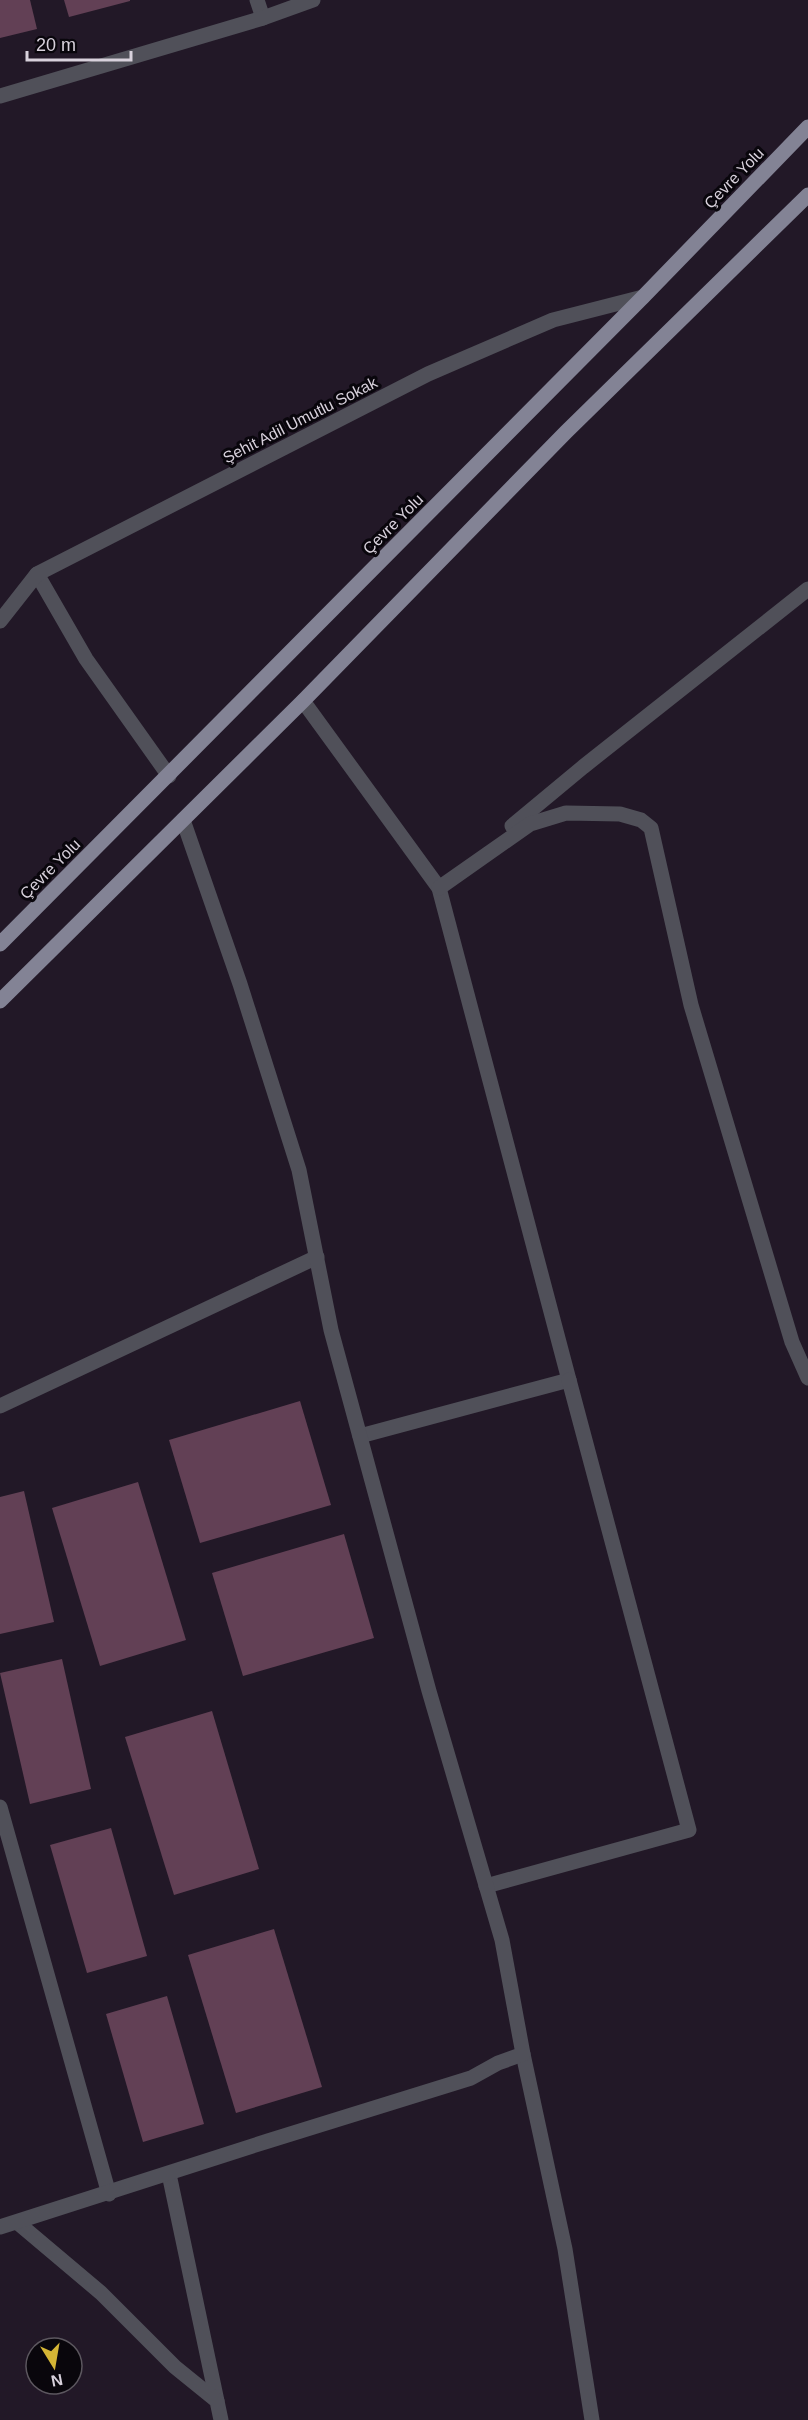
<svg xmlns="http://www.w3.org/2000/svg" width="808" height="2420" font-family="Helvetica,sans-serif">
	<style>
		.building { fill: #624055 }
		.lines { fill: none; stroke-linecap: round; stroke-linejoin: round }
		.minor { stroke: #505059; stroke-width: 15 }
		.major { stroke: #838395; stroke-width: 15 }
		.labels { text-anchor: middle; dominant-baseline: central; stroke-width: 6; stroke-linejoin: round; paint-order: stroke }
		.street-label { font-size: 16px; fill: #d8d1dc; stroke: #09060c }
	</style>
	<rect width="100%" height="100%" fill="#221827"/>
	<g class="building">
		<path d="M0,0h30l7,29 -37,9z"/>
		<path d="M64,0h66v1l-61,16z"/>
		<path d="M300,1401l31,104 -131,38 -31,-103z"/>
		<path d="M138,1482l48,158 -86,26 -48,-158z"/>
		<path d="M24,1491l30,131 -54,12v-137z"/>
		<path d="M344,1534l30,104 -131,38 -31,-103z"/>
		<path d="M62,1659l29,130 -61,15 -30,-131z"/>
		<path d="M212,1711l47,158 -85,26 -49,-158z"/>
		<path d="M111,1828l36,128 -60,17 -37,-128z"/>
		<path d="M274,1929l48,158 -86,26 -48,-158z"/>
		<path d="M167,1996l37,128 -61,18 -37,-128z"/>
	</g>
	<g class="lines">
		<g class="minor">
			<path d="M257,0l6,18"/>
			<path d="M0,96l263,-78 50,-18"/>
			<path d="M37,574l49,85 83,117"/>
			<path d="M0,621l37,-47 391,-200 125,-54 90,-23"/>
			<path d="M303,701l136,187 130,492 -209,56"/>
			<path d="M512,826l71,-59 225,-178"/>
			<path d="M439,888l91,-64 36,-11 54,1 21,6 10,8 40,177 101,337 16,36"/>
			<path d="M0,1406l317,-149"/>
			<path d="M0,1807l109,387"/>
			<path d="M486,1886l203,-56 -120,-450"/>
			<path d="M523,2054l42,195 27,171"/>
			<path d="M169,2174l48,227"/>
			<path d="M18,2223l83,70 74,74 42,34 4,19"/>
			<path d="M0,2227l268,-86 203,-63 27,-15 25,-9 -21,-114 -73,-249 -98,-361 -32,-160 -59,-186 -57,-164"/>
		</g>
		<g class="major">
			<path d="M0,944l643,-647 165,-170"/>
			<path d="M0,1001l303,-300 263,-269 242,-237"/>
		</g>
	</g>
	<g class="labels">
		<g class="street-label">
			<text transform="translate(734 178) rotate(-46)">Çevre Yolu</text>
			<text transform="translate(300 420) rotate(-27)">Şehit Adil Umutlu Sokak</text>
			<text transform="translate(393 524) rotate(-45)">Çevre Yolu</text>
			<text transform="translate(50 869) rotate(-45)">Çevre Yolu</text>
		</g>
	</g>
	<g transform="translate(54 2366) rotate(169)"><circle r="28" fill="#09060c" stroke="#5c575f" stroke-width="1.5"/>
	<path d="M0-4.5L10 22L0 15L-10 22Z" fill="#d5b535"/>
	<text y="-9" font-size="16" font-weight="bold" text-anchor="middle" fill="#d8d1dc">N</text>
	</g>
	<path d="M27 51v9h104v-9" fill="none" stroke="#d8d1dc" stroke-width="3"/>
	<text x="36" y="51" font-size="18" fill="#d8d1dc" stroke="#09060c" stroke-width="4.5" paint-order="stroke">20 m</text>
</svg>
